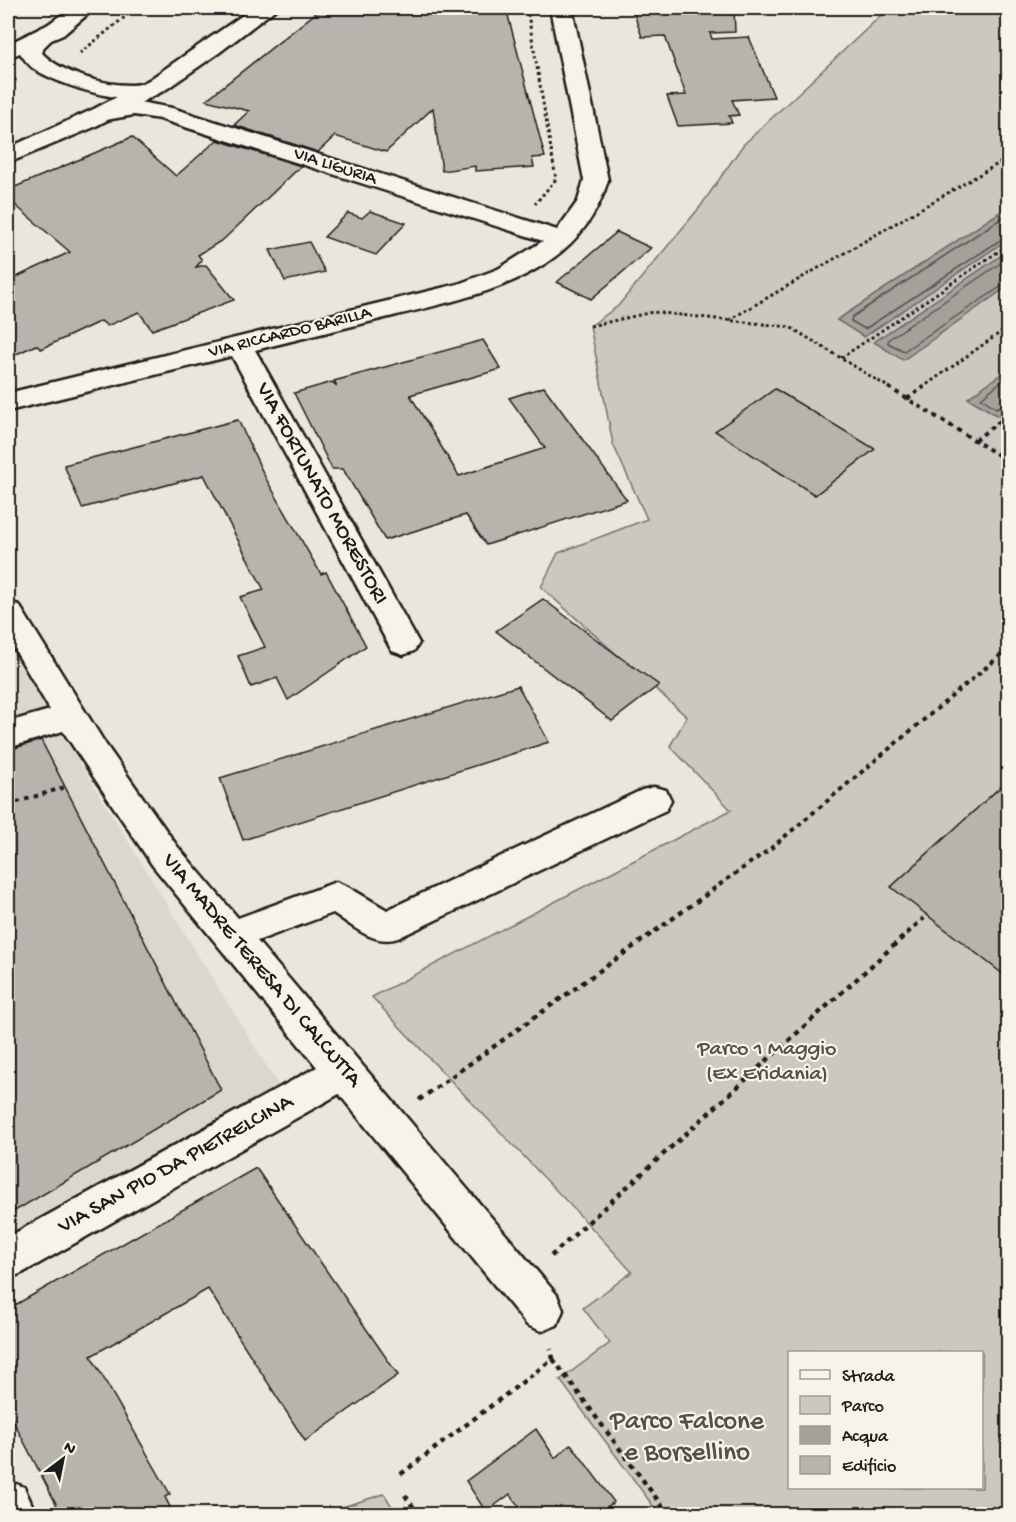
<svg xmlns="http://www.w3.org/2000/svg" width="1016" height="1522" font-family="'Gochi Hand',sans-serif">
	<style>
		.built { fill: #dad7ce }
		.green { fill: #ccc8c0; stroke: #74726e; stroke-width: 1.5; fill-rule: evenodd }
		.water { fill: #a3a19a; stroke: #6d6c68; stroke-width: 1.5 }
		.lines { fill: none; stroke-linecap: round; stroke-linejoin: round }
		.shore { stroke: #52514e; stroke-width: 1.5 }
		.building { fill: #b6b4ac; stroke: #1c1c1c; stroke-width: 1.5 }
		.street-casing { stroke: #1c1c1c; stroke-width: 5 }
		.secondary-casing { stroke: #1c1c1c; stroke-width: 5 }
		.path-far2 { stroke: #1c1c1c; stroke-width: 3; stroke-dasharray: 3 3; stroke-linecap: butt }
		.path-far1 { stroke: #1c1c1c; stroke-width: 4; stroke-dasharray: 4.5 4.5; stroke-linecap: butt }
		.path { stroke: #1c1c1c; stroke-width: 4.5; stroke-dasharray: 5 5; stroke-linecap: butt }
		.street { fill: #f7f3e8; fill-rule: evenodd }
		.secondary { fill: #f7f3e8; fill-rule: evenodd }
		.labels { text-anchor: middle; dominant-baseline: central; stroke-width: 4.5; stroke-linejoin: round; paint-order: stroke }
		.far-street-label { font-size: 18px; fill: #1c1c1c; stroke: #f7f3e8 }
		.street-label { font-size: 22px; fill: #1c1c1c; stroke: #f7f3e8 }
		.park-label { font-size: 22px; fill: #51504d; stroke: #f7f3e8 }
		.near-park-label { font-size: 27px; fill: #51504d; stroke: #f7f3e8 }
	</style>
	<rect width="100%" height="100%" fill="#eae6dc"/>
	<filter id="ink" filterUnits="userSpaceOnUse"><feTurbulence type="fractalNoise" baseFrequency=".0167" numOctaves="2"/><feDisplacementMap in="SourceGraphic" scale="12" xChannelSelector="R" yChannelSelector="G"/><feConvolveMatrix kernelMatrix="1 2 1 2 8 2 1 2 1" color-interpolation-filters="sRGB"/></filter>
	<g filter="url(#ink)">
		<path class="built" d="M8,637l38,71 234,380 -272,151z"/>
		<g class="green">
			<path d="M889,8h119v199l-171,113 27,16 144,-97v12l-134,91 29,17 105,-73v83l-40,29 30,18 10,-8v1106h-349l-99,-134 50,-37 -27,-35 49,-36c-84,-94 -175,-182 -260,-275l359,-187 -61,-64 17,-29 -146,-130 17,-34 89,-34 -34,-75 -23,-118 28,-20 82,-99 43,-62zM790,1352h192v136h-192z"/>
			<path d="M384,1494l13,20h-77z"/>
		</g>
		<g class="water">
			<path d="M1008,207v32l-144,98 -27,-17z"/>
			<path d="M1008,251v35l-105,74 -29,-18z"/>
			<path d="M1008,369v39l-10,8 -30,-18z"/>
		</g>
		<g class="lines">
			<g class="shore">
				<path d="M1008,214l-156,103 -1,4 14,8 143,-94"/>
				<path d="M1008,258l-119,81 -1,4 16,8 104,-69"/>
				<path d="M1008,376l-27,22 15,10 12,-4"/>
			</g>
		</g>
		<g class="building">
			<path d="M322,8h184l39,149 -13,1 2,9 -59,4v-5l-33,5 -9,-63 -47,44 -51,-16 -17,16 -84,-27 15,-14 -43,-11z"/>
			<path d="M632,8h102l1,24 -25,1 2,6 37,-2 25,60 -42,3 7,15 -10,1 3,7 -54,3 -11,-30 19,-1 -21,-59 -23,1z"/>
			<path d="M132,137l44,39 41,-36 84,26 -77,73 -26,16 4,5 -6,7 10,-2 28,35 -82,30 -13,-18 -32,14 -6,-5 -60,28 -5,-4 -28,13v-77l62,-29 -62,-53v-9z"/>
			<path d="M370,211l36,12 -30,32 -52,-18 24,-24 14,5z"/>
			<path d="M617,232l34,16 -60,51 -34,-17z"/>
			<path d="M309,242l16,30 -40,9 -15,-31z"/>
			<path d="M483,340l18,29 -91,26 49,81 86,-28 -36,-50 35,-11 83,113 -141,45 -20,-30 -81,25 -42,-71h-11l-38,-76 38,-11 5,4 -3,-5z"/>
			<path d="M775,389l100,60 -60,46 -100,-64z"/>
			<path d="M238,420l27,57 56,97 5,-2 40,74 -78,54 -11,-22 -26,9 -13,-31 27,-9 -25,-50 24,-7 -60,-115 -122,33 -18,-43z"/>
			<path d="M543,599l78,59 38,27 -47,36 -116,-90z"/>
			<path d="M518,686l31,56 -306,98 -23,-62z"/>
			<path d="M41,740l180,350 -213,125v-465z"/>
			<path d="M1008,780v198l-117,-91z"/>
			<path d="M256,1168l142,207 -93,66 -97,-152 -117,67 79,138 -5,3 9,18h-112l-54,-104v-102z"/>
			<path d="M536,1429l19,29 16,-14 43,58 -19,13h-70l-15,-21 -24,18 -20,-31z"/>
		</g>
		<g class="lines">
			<g class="street-casing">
				<g id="street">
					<path d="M550,8h22l36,172c-28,96 -126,114 -211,135 -47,12 -95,23 -142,35l164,293 -5,8 -11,4 -11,-4 -160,-295 -224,55v-18l450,-109 40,-15 45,-28 -383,-122 -26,-4 -28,5 -8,-2 -3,-5 3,-5 36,-7 38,7 385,122 21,-29 6,-21z"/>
					<path d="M44,29l8,2 3,5 -11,11 -2,6c19,20 61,32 88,32 10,0 18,-4 28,-2l3,5c-18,26 -104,-4 -125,-18 -7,-4 -11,-10 -16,-17l6,-14z"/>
					<path d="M8,602l11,3 87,140 71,101 61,72 98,-36 12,5 39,23 255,-120 12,-3 12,3 5,10 -5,10 -268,128c-24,8 -45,-12 -65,-25l-76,28 300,354 6,15 -6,15 -15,6 -15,-6 -188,-231 -317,179 -14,6v-42l309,-170 -164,-201 -90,-135 -55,17v-26l42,-12 -42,-72z"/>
					<path d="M8,1481l16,6 12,27h-28z"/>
				</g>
			</g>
			<g class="secondary-casing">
				<g id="secondary">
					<path d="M71,8h24l-32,27 -55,23v-14l39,-19z"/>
					<path d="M253,8h24l-57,44 -55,38 -73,38 -84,35v-15l86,-39 55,-29z"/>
				</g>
			</g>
			<g class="path-far2">
				<path d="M527,8l29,171 -21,25"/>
				<path d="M80,53l56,-45"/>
				<path d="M8,83l10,-4"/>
				<path d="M729,320l279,-162"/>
				<path d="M590,326l63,-14 137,15 100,61"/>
				<path d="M841,358l167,-113"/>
				<path d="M922,388l86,-61"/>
			</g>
			<g class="path-far1">
				<path d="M888,387l120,74"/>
				<path d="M907,399l17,-12"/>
				<path d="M975,440l33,-25"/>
				<path d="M8,805l57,-18"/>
				<path d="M719,885l51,-36 238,-200"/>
			</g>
			<g class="path">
				<path d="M419,1100l302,-216"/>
				<path d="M551,1256l373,-338"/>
				<path d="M553,1359l115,155"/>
				<path d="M401,1474l152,-115 -2,-10"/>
				<path d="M405,1495l13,19"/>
			</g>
			<use href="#street" class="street"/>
			<use href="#secondary" class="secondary"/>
		</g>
	</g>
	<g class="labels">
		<g class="far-street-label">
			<text transform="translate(335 167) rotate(18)">VIA LIGURIA</text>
			<text transform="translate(290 333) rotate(-14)">VIA RICCARDO BARILLA</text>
		</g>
		<g class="street-label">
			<text transform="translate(321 494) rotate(61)">VIA FORTUNATO MORESTORI</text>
			<text transform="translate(261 971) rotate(50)">VIA MADRE TERESA DI CALCUTTA</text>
			<text transform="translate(176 1165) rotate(-29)">VIA SAN PIO DA PIETRELCINA</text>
		</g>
		<g class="park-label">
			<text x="767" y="1050">Parco 1 Maggio<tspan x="767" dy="25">(Ex Eridania)</tspan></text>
		</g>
		<g class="near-park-label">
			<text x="687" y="1423">Parco Falcone<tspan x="687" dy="31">e Borsellino</tspan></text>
		</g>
	</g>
	<rect width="1016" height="1522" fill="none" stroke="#f7f3e8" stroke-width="30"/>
	<rect x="15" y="15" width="986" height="1492" fill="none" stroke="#1c1c1c" stroke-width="2" filter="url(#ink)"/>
	<rect x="788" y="1351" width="195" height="138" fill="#f7f3e8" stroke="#9f9d96" stroke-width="1.5"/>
	<rect x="800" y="1370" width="30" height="9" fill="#f7f3e8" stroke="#9f9d96" stroke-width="1.5"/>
	<text x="842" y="1381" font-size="18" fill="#1c1c1c">Strada</text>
	<rect x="800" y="1396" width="30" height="18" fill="#ccc8c0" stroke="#9f9d96" stroke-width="1.5"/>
	<text x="842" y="1411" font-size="18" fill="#1c1c1c">Parco</text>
	<rect x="800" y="1426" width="30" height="18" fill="#a3a19a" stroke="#9f9d96" stroke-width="1.5"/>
	<text x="842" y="1441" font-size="18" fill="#1c1c1c">Acqua</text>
	<rect x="800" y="1456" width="30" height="18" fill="#b6b4ac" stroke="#9f9d96" stroke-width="1.5"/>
	<text x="842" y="1471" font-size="18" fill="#1c1c1c">Edificio</text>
	<g transform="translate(63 1459) rotate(32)" stroke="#f7f3e8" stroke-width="4.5" paint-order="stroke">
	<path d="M0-4.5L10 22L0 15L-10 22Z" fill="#1c1c1c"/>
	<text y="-9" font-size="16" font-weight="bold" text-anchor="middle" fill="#1c1c1c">N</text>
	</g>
</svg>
